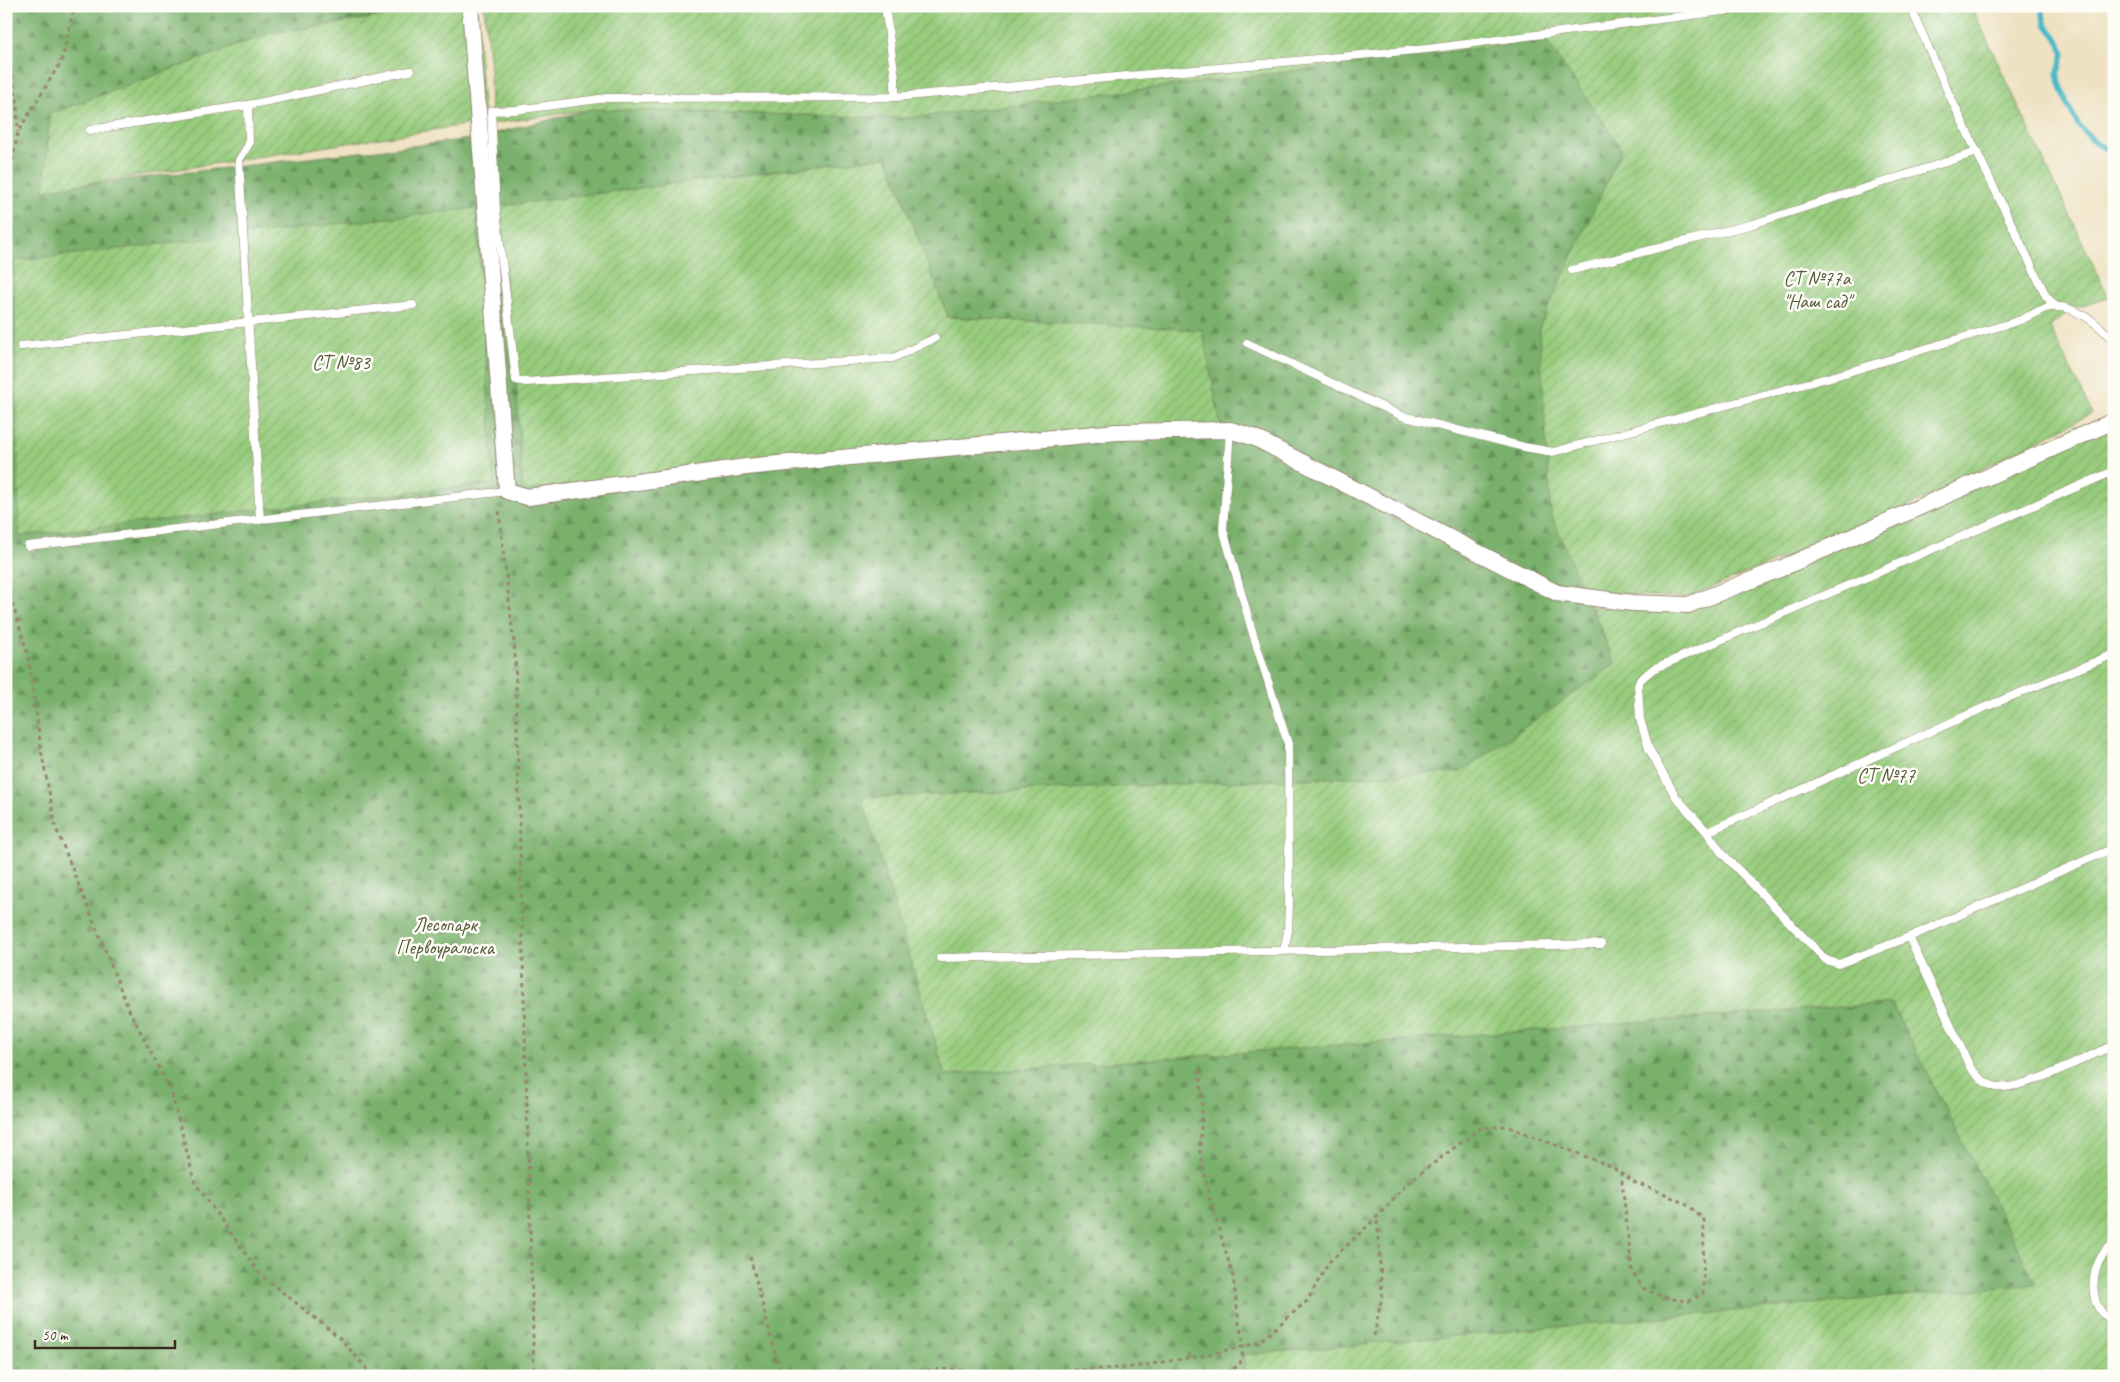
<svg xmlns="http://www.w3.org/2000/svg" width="2120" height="1382" font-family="Caveat,sans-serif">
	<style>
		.forest { fill: url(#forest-firs); stroke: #5a6d45; fill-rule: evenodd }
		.garden { fill: url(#garden-furrows); stroke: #697b4e }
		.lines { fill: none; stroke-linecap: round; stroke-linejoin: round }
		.stream { stroke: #4cbac6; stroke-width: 5.5 }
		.service-casing { stroke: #958670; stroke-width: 9 }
		.minor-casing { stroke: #958670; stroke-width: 18 }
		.path { stroke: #958670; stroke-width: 3; stroke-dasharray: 4 4; stroke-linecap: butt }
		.service { stroke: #fff; stroke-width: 8 }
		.minor { stroke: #fff; stroke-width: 16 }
		.labels { text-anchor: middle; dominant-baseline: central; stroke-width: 5; stroke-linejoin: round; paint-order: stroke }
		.park-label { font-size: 20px; fill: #575b3a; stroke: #fdfcf7 }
	</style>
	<defs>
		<pattern id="forest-firs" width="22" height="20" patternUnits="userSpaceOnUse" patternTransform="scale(1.25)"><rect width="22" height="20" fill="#79b06c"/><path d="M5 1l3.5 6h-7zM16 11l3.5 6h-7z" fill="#648f58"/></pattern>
		<pattern id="garden-furrows" width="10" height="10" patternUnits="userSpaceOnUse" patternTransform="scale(1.25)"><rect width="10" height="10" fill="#97cc7d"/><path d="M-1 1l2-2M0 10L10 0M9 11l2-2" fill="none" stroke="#83af6c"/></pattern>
	</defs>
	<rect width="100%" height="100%" fill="#fdfcf7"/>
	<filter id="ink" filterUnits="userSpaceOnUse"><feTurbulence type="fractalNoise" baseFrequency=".02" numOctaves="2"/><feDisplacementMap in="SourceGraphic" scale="10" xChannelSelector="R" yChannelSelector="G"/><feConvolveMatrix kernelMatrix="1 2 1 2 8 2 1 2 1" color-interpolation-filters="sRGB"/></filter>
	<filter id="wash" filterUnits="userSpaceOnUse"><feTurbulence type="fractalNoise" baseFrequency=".0096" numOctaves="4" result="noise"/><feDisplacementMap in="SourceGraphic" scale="20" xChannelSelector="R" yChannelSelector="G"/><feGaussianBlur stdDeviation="1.12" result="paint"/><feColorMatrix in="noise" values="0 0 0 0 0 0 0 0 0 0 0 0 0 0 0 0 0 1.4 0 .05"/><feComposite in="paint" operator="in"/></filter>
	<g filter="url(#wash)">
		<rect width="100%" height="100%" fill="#efe2c3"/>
		<path class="forest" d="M6,6h433l-171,28 -218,80 -5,75 426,-50 122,-30 315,9 638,-78 76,109 -83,179 45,263 31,73 -154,108 -598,26 82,277 946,-72 146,281 -794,71 3,21h-1240zM887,157l61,160 253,13 -678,160 -7,-110 -16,-174z"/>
		<g class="garden">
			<path d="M448,6h28l8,116 -440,68 6,-76 218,-80z"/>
			<path d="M484,6h1487l138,292 -38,11 -21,18 42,86 -186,95 -220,90 -102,-6 -33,-78 -12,-186 83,-179 -76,-109 -638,78 -315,-9 -102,15 -1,-55z"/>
			<path d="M887,157l61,160 254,13 20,102 -420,23 -279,36 -7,-111 -17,-174z"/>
			<path d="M476,208l18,275 -475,53 -5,-275z"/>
			<path d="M2114,418v958h-868l-3,-21 793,-71 -145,-281 -946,72 -83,-277 599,-26 154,-108 -23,-57 96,3z"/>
		</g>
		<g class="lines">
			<path class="stream" d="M2041,6l4,17 12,15 7,16 -7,20 10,30 12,22 18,18 17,9"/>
		</g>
	</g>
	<g filter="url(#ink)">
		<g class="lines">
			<g class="service-casing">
				<g id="service">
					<path d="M885,6l10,72v19"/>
					<path d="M1910,6l38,86 98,204 10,11"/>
					<path d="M248,105l1,39 -10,16 21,360"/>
					<path d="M90,130l158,-25 162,-34"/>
					<path d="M1572,270l181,-46 224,-72"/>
					<path d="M935,338l-42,20 -367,24 -10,-2 -20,-170 -5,-99 24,-1 92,-12 288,-1 532,-48 335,-43"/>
					<path d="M1247,343l155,73 122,31 29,5 285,-77 183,-55c8,-4 17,-9 25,-12 25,-7 54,16 68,34"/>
					<path d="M21,346l392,-41"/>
					<path d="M1230,430l-7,99 30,105 35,110 1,159 -1,28 -4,20"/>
					<path d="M2114,471l-461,198 -13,11 -2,6 2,33 9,30 27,48 31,35 14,20 105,108 13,4 70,-27 205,-89"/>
					<path d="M28,546l479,-55"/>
					<path d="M1707,832l276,-124 131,-54"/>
					<path d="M1909,937l61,130c8,10 14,17 27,20 26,4 91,-31 117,-42"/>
					<path d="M940,958l661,-14"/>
					<path d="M2114,1244c-21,12 -28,52 -11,70 3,2 8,4 11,5"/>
				</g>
			</g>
			<g class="minor-casing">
				<path id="minor" d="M470,6l37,485 21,6 218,-30 371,-35 113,-2 23,7 304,156 75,10 56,2 94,-37 332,-147"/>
			</g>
			<g class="path">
				<path d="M6,44l11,55 1,33"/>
				<path d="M6,192l12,-60 44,-72 10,-45 5,-9"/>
				<path d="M499,511l16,142 19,723"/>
				<path d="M6,556l1,29 21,70 14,100 14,73 73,182 42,81 24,92 66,92 79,63 33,38"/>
				<path d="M1200,1070l2,36 -2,47 9,43 24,80 6,47 5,23 -4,18 -16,12"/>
				<path d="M750,1257l31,119"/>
				<path d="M1374,1336l8,-40 -5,-79"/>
				<path d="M872,1376l7,-3 70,-4 75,7"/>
				<path d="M1034,1376l37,-6 55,-2 75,-12 57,-13 49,-42 22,-39 46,-43 36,-39 70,-52 25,-2 107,41 23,16 29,11 24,12 15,14 -1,74 -14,7 -24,-3 -22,-10 -11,-16 -11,-100"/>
			</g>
			<use href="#service" class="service"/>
			<use href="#minor" class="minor"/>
		</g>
	</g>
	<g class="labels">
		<g class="park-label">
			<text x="1817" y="278">СТ №77а<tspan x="1817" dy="23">"Наш сад"</tspan></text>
			<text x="341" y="362">СТ №83</text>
			<text x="1886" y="775">СТ №77</text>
			<text x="445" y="924">Лесопарк<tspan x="445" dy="23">Первоуральска</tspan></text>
		</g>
	</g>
	<rect width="2120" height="1382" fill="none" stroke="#fdfcf7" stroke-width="25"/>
	<path d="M35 1340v8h140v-8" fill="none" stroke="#3b2a1e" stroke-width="2.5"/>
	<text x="42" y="1340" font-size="15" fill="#3b2a1e" stroke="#fdfcf7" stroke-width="4" paint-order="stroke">50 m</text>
</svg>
